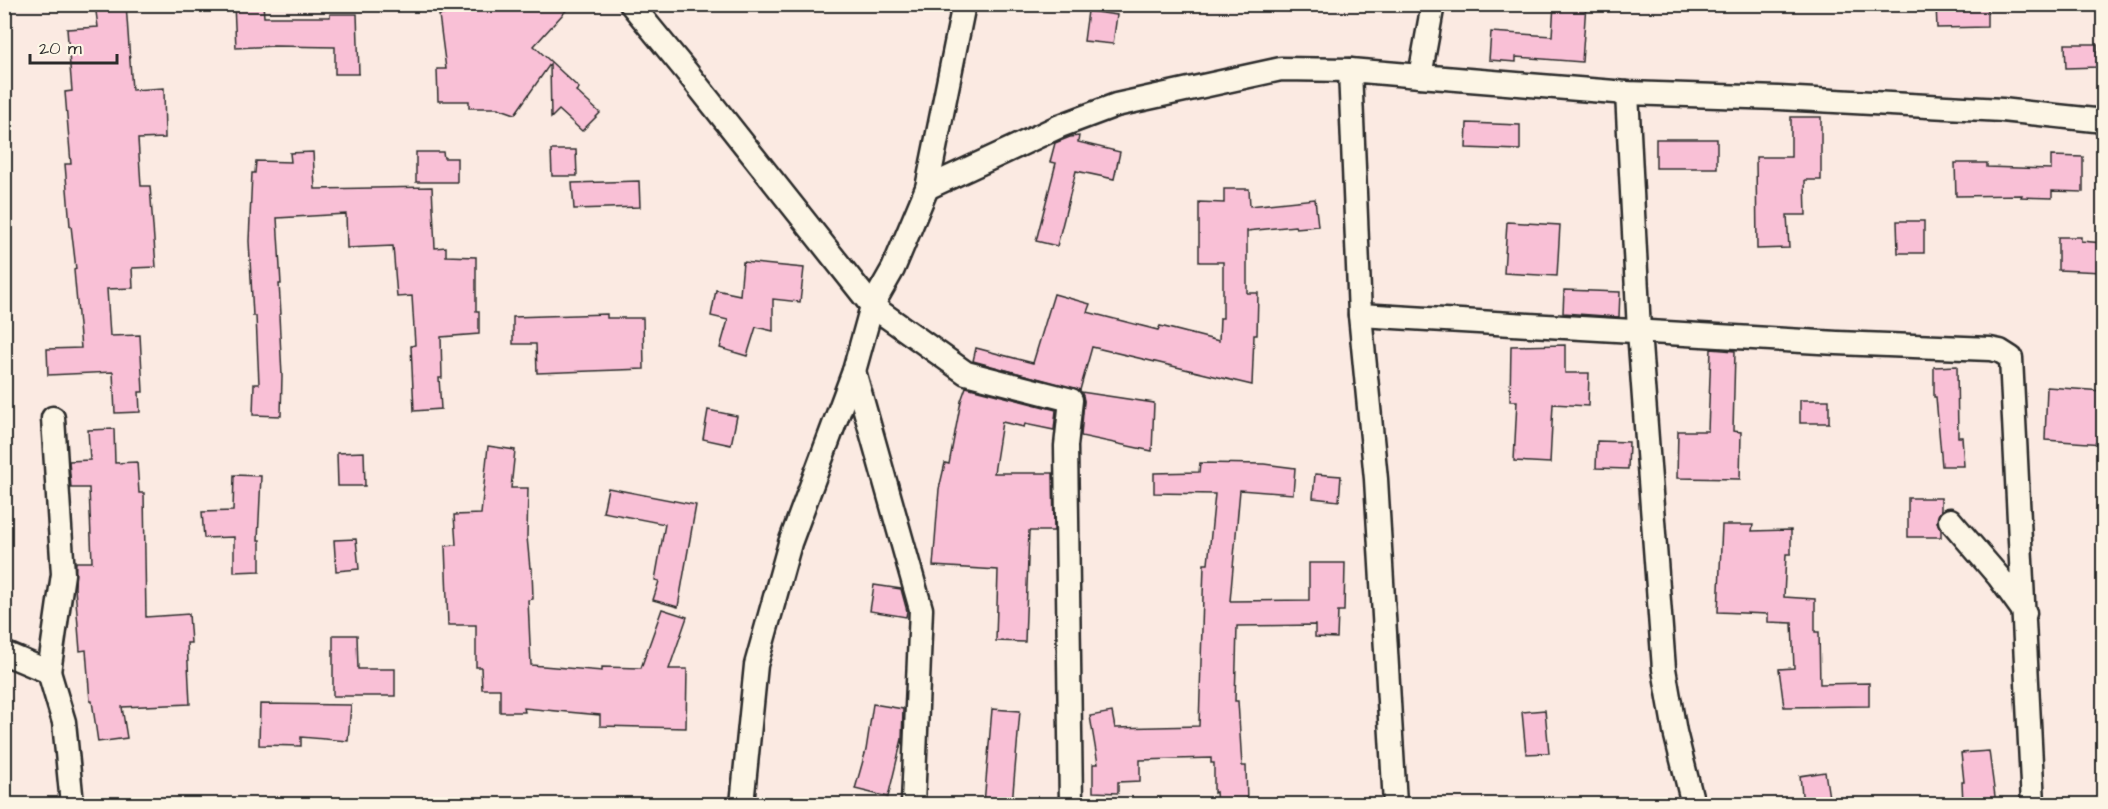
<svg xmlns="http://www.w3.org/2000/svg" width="2108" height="809" font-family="'Architects Daughter',sans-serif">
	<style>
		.building { fill: #f9c0d6; stroke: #2b2b2b; stroke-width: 1.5 }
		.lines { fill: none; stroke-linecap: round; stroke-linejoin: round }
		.minor-casing { stroke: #2b2b2b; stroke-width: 27 }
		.minor { stroke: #fcf5e5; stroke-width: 22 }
	</style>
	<rect width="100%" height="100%" fill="#fbeae2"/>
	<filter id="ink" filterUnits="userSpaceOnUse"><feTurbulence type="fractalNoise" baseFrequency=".0167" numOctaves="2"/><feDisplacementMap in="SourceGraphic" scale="12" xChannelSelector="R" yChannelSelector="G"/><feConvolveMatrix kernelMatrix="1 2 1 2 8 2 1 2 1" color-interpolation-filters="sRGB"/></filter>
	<g filter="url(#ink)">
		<g class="building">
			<path d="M95,4h31l6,86 32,-2 1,50 -27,1 3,47h9l6,81 -24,1 1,20 -26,1 3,47 30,-1 3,57h-4l1,20 -25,1 -2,-41 -65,3 -1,-26 34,-1 -7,-78 2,-1 -5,-43h-1l-5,-62h6l-6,-72 7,-1 -5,-62 31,-2z"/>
			<path d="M234,4h29l1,13h66v-3h27l2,60h-24v-27l-61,-1 -38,2z"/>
			<path d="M491,4h81l-38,42 45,42 -3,3 24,22 -18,18 -23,-21 -8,8 -1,-54 -35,50 -17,-6h-29v-7h-31l-1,-32h9l-7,-54 57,-6z"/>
			<path d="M1554,4h32l-4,58 -66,-5v5l-27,-2 2,-28 61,4z"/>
			<path d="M1936,4h51v23l-50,1z"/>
			<path d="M1088,11l29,4 -4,29 -29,-3z"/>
			<path d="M2065,44h32l1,23 -32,1z"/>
			<path d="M1791,117h30v63h-16l1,35h-19l2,33 -32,1 -1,-92h35z"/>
			<path d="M1467,123l53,2v25l-54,-2z"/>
			<path d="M1079,136l-1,6 42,10 -6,27 -38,-8 -19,75 -21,-5 20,-78 -6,-1 5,-19 15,-6z"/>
			<rect x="1656" y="139" width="61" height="29"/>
			<path d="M551,150h25l1,26h-25z"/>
			<path d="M313,152l2,37 117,-2 3,61 11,-1v9l30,1v54h3v23l-38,3 1,41h-3l2,31 -27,2 -3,-65 4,-1 -3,-49 -15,1 -4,-51 -46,2 -1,-34 -69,4 4,66h-2l2,30 -2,1 3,61 -1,40 -28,-1 1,-31h5l-3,-68h-3l-4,-75 3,-68h3l1,-12 35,1 -1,-9z"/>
			<path d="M416,152h27l1,6h13v24h-41z"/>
			<path d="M2051,156l32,1v35l-31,-1v7l-31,-1 1,-2 -66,1 -1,-33h32v4l64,2z"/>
			<path d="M639,181l1,26 -66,2 -2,-26z"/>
			<path d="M1224,189h25l1,17 65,-7 3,27 -22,2 -1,-2 -48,5v62h11l-1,42h-3l-2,50 -160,-38 -12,43 -107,-29 3,-13 57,15 21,-69 36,10 -3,8 71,18 2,-4 59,15 1,-23h3v-56h-24v-60l25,1z"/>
			<path d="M1897,221h27v32h-26z"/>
			<path d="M1507,222l53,3 -3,51 -53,-3z"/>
			<path d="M2058,237h23v4l22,2v29l-45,-2z"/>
			<path d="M743,262l61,6 -4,34 -27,-3v32l-17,-4 -9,29 -27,-8 8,-28 -17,-4 5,-26 24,5z"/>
			<path d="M1564,290l56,2 -1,25 -56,-4z"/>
			<path d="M607,314v4h36l1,51 -107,4 -1,-29h-23v-27z"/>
			<path d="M1565,345v28h24l-1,33 -35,-2 -3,59 -36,-2 3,-60h-7l1,-55z"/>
			<path d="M1711,349l24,2 -2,80 8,1 -1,47 -63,-1 1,-47h30z"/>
			<path d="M1957,366l1,71h4l2,29h-22l-6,-69h-2v-30z"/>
			<path d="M966,387l90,23 -2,20 -29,-6 -1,3 -22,-5 -8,51h59l1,58h-25l-4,111 -29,-1 2,-71 -65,-4 6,-77 6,-26 4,1 12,-63z"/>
			<path d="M2047,387l56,4v53l-58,-4z"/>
			<path d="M1081,392l73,11 -2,48 -71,-15 3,-35z"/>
			<rect x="1800" y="400" width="29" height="23"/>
			<path d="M708,410l29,6 -6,29 -28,-6z"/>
			<path d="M114,429l1,34 22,-1 2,31h5l2,124 43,-3 2,29h-4l3,61 -68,3 5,31 -29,4 -6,-41h-2l-4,-51 -6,1 -5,-63 1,-26h16l-3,-74h-18l-2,-27 21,-1 -2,-30z"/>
			<path d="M1597,441l32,1 -1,27 -32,-1z"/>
			<path d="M488,446l27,4 -4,38h17l-1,49 3,31h2l1,31 -5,1 3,65 71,6v-4l39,1 21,-59 25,8 -18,52h18l-1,59 -86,-2v-11l-76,-7 1,4h-25v-23h-18l-1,-22h-5v-42h-28l-3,-79 11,-1 -2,-30 27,-1z"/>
			<path d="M364,452l1,34h-27l-1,-33z"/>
			<path d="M1200,463l64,1 31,4 -2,26 -53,-4 -10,111 79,-1v-37h36l-1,48h-6l-1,27 -22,-1v-12l-78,1 -2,75h3l4,65h4l1,38h-30l-1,-12 -2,1v-30h-3v-5l-71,2v21l-22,1v11l-25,-1v-28h5l-8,-48 22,-4 3,16 84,-2 5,-162h4l7,-70 -61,-1v-20l45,-1z"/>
			<path d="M1315,474l26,2 -2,25 -26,-3z"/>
			<path d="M234,475l27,1 -3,64h2v31l-26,1v-35l-30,1 -2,-26 31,-1z"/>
			<path d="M608,488l88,17 -18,102 -25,-7 6,-19 -4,-1 10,-56 -62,-12z"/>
			<path d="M1908,498h33v12l-4,12 4,8v7h-33z"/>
			<path d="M1722,525h31l-1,6 39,-1v24h-5l-2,43 31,2v33h4l1,52 49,-1v23l-85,1 -5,-38 15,-1 -2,-45 -24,-1v-8l-50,-2z"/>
			<path d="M356,539l3,30 -23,2 -2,-31z"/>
			<path d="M874,585l27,4 6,22 -1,6 -36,-6z"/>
			<path d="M333,635h24l1,34h37v27h-62z"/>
			<path d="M260,704l91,1 -3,36 -47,-4v9l-42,-1z"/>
			<path d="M873,704l30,5 -1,30 -14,58 -33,-8 11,-39z"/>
			<path d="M992,709l28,2 -8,93h-28z"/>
			<path d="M1545,710l4,43 -23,1 -4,-42z"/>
			<path d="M1989,751l7,53h-33l-1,-22h2l-3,-29z"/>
			<path d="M1825,772l5,32h-27l-3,-28z"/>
		</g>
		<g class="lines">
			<g class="minor-casing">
				<g id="minor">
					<path d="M631,4l55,67 186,235 94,67 105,27 -5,46 5,358"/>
					<path d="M1420,76l207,17 152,5 223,12 102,11"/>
					<path d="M1627,93l12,238 25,338 11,63 18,72"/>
					<path d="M927,188l133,-62 56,-21 165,-36 69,1"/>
					<path d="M1360,315l477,28 153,6 10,2 11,7 22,446"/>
					<path d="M854,371l67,238 -8,195"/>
					<path d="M1950,520l49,57 26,36"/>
					<path d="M4,653l45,19 15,50 8,82"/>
					<path d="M49,672l14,-98 -10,-156"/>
					<path d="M742,804l14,-139 34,-122 64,-172 18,-65 21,-37 34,-81 37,-184"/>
					<path d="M1395,804l-19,-325 -16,-164 -10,-245 70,6 13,-72"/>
				</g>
			</g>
			<use href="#minor" class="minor"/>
		</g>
	</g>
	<rect width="2108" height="809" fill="none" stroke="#fcf5e5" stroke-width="24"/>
	<rect x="12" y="12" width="2084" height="785" fill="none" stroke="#2b2b2b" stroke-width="2" filter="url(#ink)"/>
	<path d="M30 54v9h87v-9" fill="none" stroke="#2b2b2b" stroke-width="3"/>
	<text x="39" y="54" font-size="18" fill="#2b2b2b" stroke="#fcf5e5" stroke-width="4.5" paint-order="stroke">20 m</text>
</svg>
